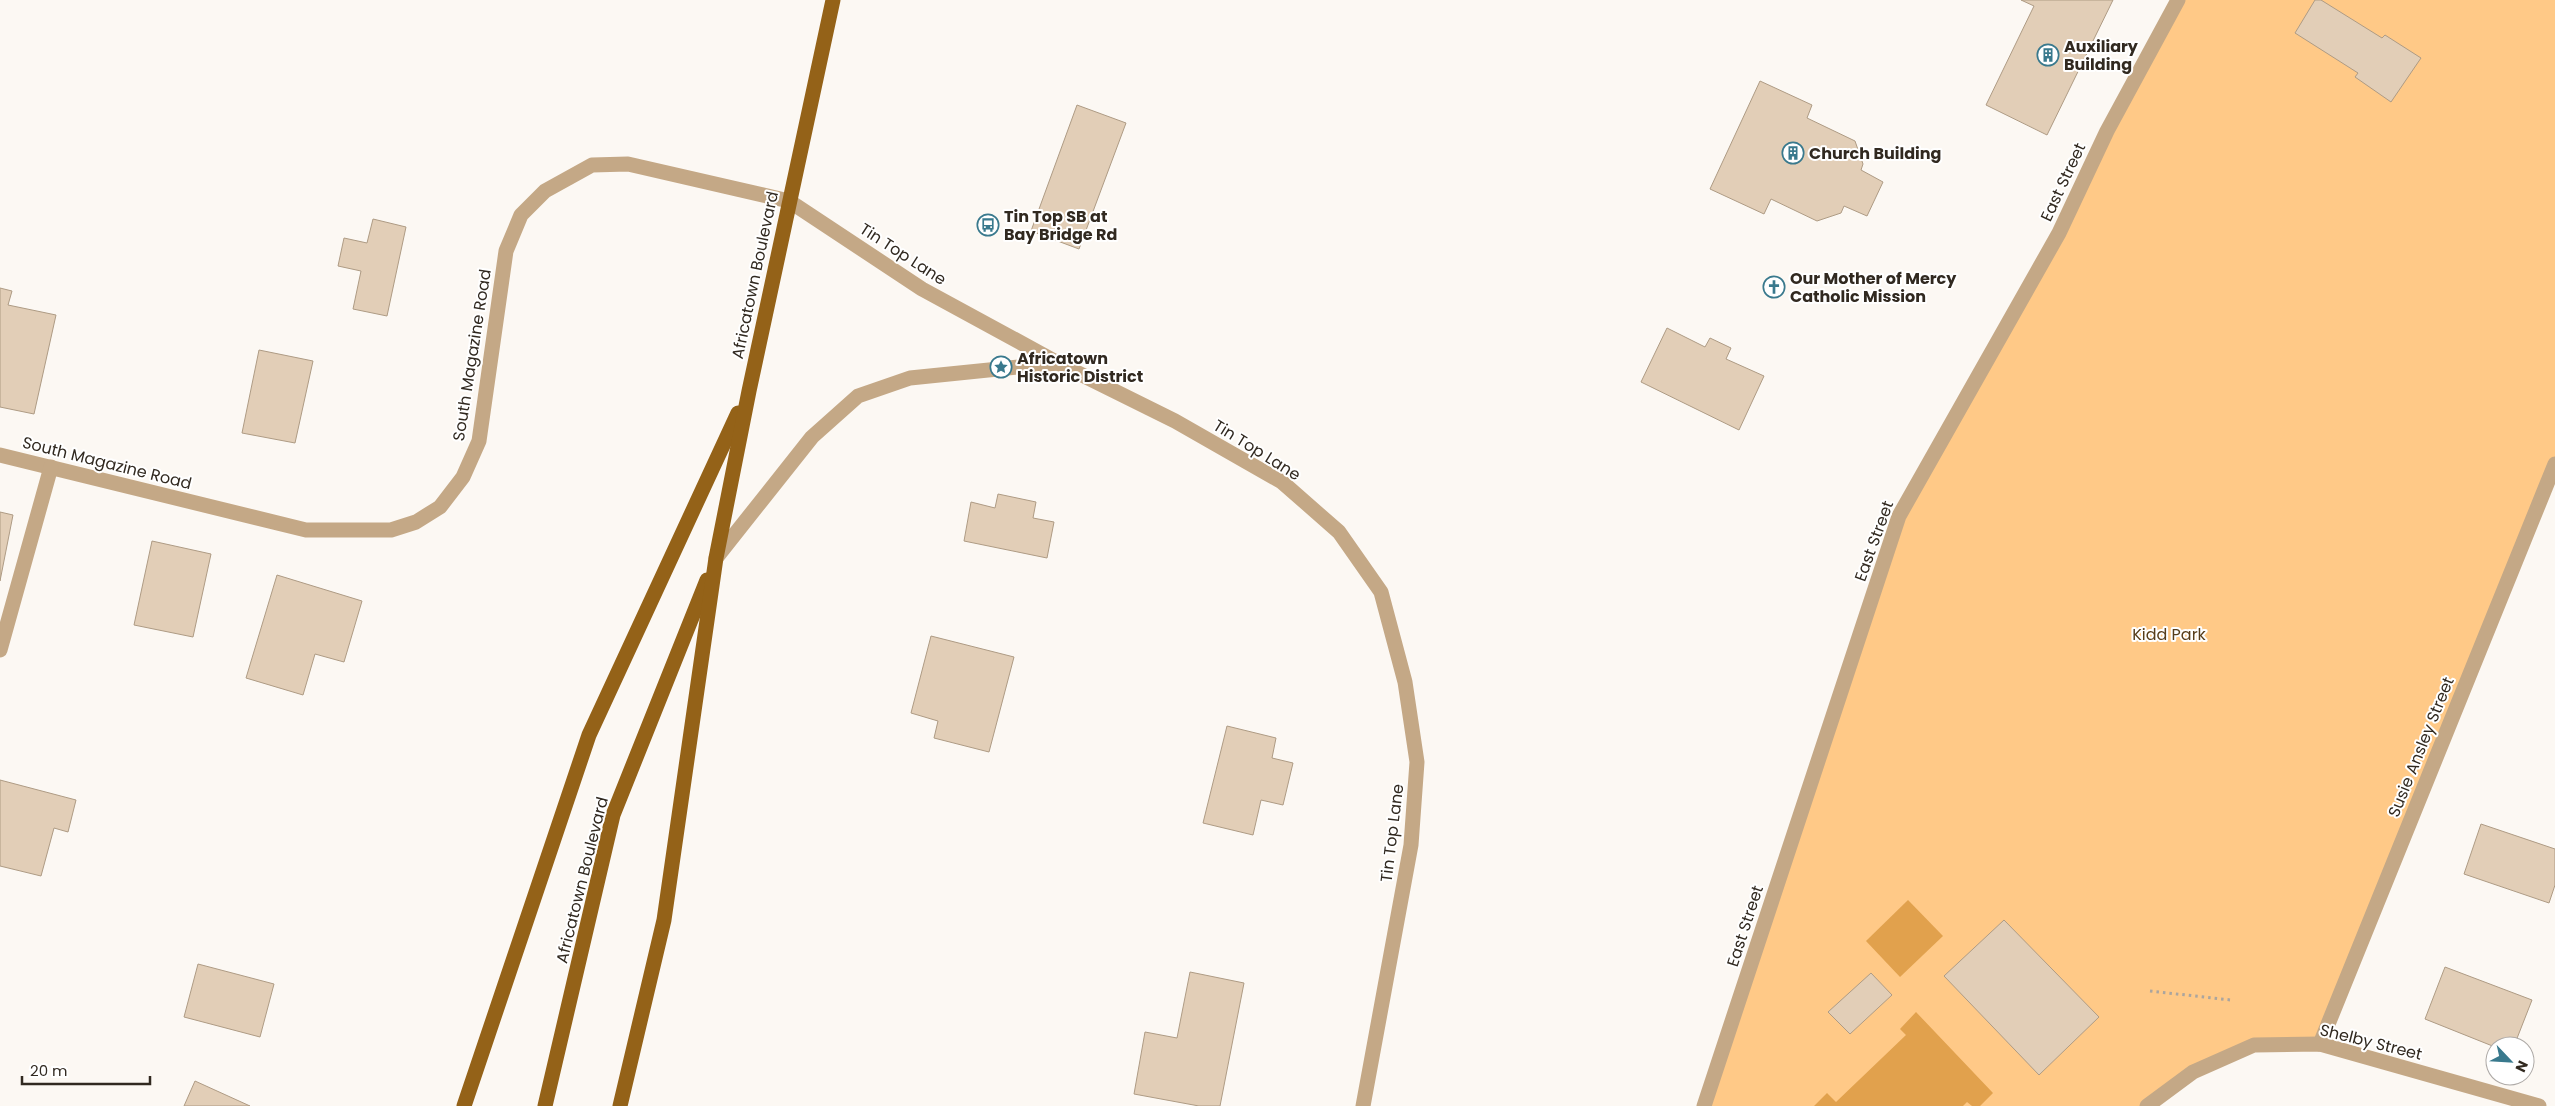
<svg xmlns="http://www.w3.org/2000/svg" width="2555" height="1106" font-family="Poppins,sans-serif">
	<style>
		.green { fill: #ffc987 }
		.water { fill: #e1a14d }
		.building { fill: #e2ceb7; stroke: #ae9b84 }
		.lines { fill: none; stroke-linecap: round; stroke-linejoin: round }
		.path { stroke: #aba59e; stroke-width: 3; stroke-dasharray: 2.5 4; stroke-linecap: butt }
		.minor { stroke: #c4a886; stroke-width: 15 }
		.major { stroke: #946218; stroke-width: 15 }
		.labels { text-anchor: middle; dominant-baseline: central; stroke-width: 4; stroke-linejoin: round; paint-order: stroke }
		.poi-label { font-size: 16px; font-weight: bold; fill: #312920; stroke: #fff; text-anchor: start }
		.street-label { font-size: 16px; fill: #312920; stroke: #fff }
		.park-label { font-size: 16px; fill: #573d1a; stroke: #fff }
	</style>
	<rect width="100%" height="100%" fill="#fcf8f3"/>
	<path class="green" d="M2178,0h377v464l-235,580 -66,1 -107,61h-443l195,-590z"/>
	<g class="water">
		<path d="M1908,900l35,36 -43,41 -34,-36z"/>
		<path d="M1916,1012l77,81 -13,13h-8l-5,-4 -4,4h-149l13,-13 9,9 70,-67 -6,-6z"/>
	</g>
	<g class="building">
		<path d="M2021,0h92l-66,135 -61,-30 48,-99z"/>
		<path d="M2315,0h6l61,38 3,-3 36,23 -30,44 -36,-25 3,-4 -63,-40z"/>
		<path d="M1760,81l52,24 -5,13 48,23 8,23 -2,6 22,12 -16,34 -23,-10 -3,7 -24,8 -46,-22 -7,15 -54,-25z"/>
		<path d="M1077,105l49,18 -47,126 -48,-18z"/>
		<path d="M373,219l33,8 -19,89 -34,-7 8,-38 -23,-5 6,-28 23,5z"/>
		<path d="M0,288l12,3 -4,14 48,10 -22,99 -34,-7z"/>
		<path d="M1667,328l38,19 5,-9 21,10 -5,11 38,17 -25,54 -98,-48z"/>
		<path d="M259,350l54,11 -18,82 -53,-10z"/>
		<path d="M998,494l38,8 -3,16 21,4 -7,36 -83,-17 7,-39 24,6z"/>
		<path d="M0,512l13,3 -13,66z"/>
		<path d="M152,541l59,13 -18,83 -59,-12z"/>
		<path d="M277,575l85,26 -18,61 -29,-8 -12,41 -57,-17z"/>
		<path d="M931,636l83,21 -25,95 -55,-14 4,-17 -27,-8z"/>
		<path d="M1227,726l49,12 -4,20 21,5 -10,42 -22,-5 -8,35 -50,-12z"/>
		<path d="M0,780l76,20 -8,32 -14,-4 -13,48 -41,-10z"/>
		<path d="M2481,824l74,25v36l-6,18 -85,-29z"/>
		<path d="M2004,920l95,97 -60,58 -95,-99z"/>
		<path d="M198,964l76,20 -14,53 -76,-20z"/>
		<path d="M2445,967l87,33 -18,46 -19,1 -70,-28z"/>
		<path d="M1190,972l54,11 -24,123h-21l-65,-12 11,-62 32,6z"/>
		<path d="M1871,973l21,22 -42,39 -22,-22z"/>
		<path d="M195,1081l55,25h-66z"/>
	</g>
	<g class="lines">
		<path class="path" d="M2150,991l81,9"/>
		<g class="minor">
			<path d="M0,455l306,75h85l25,-8 24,-15 23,-30 16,-36 27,-190 15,-36 24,-24 47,-26 36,-1 161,37 133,88 136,74 117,58 107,61 57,50 42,60 24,90 12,80 -6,83 -48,261"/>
			<path d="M716,558l96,-121 46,-41 52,-18 148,-15"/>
			<path d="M0,650l51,-183"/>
			<path d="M2320,1044l235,-580"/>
			<path d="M1704,1106l195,-590 160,-283 48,-102 71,-131"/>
			<path d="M2147,1106l46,-34 61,-27 66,-1 219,62"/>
		</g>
		<g class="major">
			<path d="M464,1106l125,-371 149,-322"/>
			<path d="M545,1106l68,-291 94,-235"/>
			<path d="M620,1106l44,-186 52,-362 33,-167 84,-391"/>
		</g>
	</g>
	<defs>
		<g id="building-ring" transform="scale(1.125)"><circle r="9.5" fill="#fff" stroke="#39798d" stroke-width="1.5"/><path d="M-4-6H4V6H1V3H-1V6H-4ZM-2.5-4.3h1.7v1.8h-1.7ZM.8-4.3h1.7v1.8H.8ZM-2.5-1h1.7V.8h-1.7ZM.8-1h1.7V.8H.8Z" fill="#39798d"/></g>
		<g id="bus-ring" transform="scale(1.125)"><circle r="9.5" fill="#fff" stroke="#39798d" stroke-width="1.5"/><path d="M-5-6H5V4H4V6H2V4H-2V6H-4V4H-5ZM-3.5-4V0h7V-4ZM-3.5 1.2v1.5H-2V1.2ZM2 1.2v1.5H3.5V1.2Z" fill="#39798d"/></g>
		<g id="church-ring" transform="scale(1.125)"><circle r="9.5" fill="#fff" stroke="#39798d" stroke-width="1.5"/><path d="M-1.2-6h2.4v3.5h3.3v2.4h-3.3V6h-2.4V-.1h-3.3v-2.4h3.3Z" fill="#39798d"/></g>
		<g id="sight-ring" transform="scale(1.125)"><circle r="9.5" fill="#fff" stroke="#39798d" stroke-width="1.5"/><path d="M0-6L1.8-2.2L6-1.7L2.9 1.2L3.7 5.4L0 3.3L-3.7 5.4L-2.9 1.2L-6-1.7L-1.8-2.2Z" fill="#39798d"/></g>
	</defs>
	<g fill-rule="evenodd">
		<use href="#building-ring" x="2048" y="55"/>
		<use href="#building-ring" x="1793" y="153"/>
		<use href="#bus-ring" x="988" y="225"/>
		<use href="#church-ring" x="1774" y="287"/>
		<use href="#sight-ring" x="1001" y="367"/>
	</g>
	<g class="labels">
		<g class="poi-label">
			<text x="2064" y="46">Auxiliary<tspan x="2064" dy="18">Building</tspan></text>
			<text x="1809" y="153">Church Building</text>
			<text x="1004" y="216">Tin Top SB at<tspan x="1004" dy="18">Bay Bridge Rd</tspan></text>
			<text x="1790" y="278">Our Mother of Mercy<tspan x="1790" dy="18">Catholic Mission</tspan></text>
			<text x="1017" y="358">Africatown<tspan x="1017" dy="18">Historic District</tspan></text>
		</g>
		<g class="street-label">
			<text transform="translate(2063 182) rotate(-65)">East Street</text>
			<text transform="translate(903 254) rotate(33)">Tin Top Lane</text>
			<text transform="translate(755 275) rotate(-78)">Africatown Boulevard</text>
			<text transform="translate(472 355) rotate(-81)">South Magazine Road</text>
			<text transform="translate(1257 450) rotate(32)">Tin Top Lane</text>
			<text transform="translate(107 463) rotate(14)">South Magazine Road</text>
			<text transform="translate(1874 541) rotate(-70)">East Street</text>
			<text transform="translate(2421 747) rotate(-68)">Susie Ansley Street</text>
			<text transform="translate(1392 833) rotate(-83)">Tin Top Lane</text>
			<text transform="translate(582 880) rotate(-76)">Africatown Boulevard</text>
			<text transform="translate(1745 926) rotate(-72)">East Street</text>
			<text transform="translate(2371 1042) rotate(14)">Shelby Street</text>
		</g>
		<g class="park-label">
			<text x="2169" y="634">Kidd Park</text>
		</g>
	</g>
	<g transform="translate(2510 1061) rotate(115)"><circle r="24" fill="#ffffff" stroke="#ada9a6"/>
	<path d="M0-4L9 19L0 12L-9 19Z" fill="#39798d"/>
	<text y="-8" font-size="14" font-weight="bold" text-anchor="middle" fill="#312920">N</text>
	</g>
	<path d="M22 1076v8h128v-8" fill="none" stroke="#312920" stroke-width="2.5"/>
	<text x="30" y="1076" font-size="15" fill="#312920" stroke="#ffffff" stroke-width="4" paint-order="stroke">20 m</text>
</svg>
